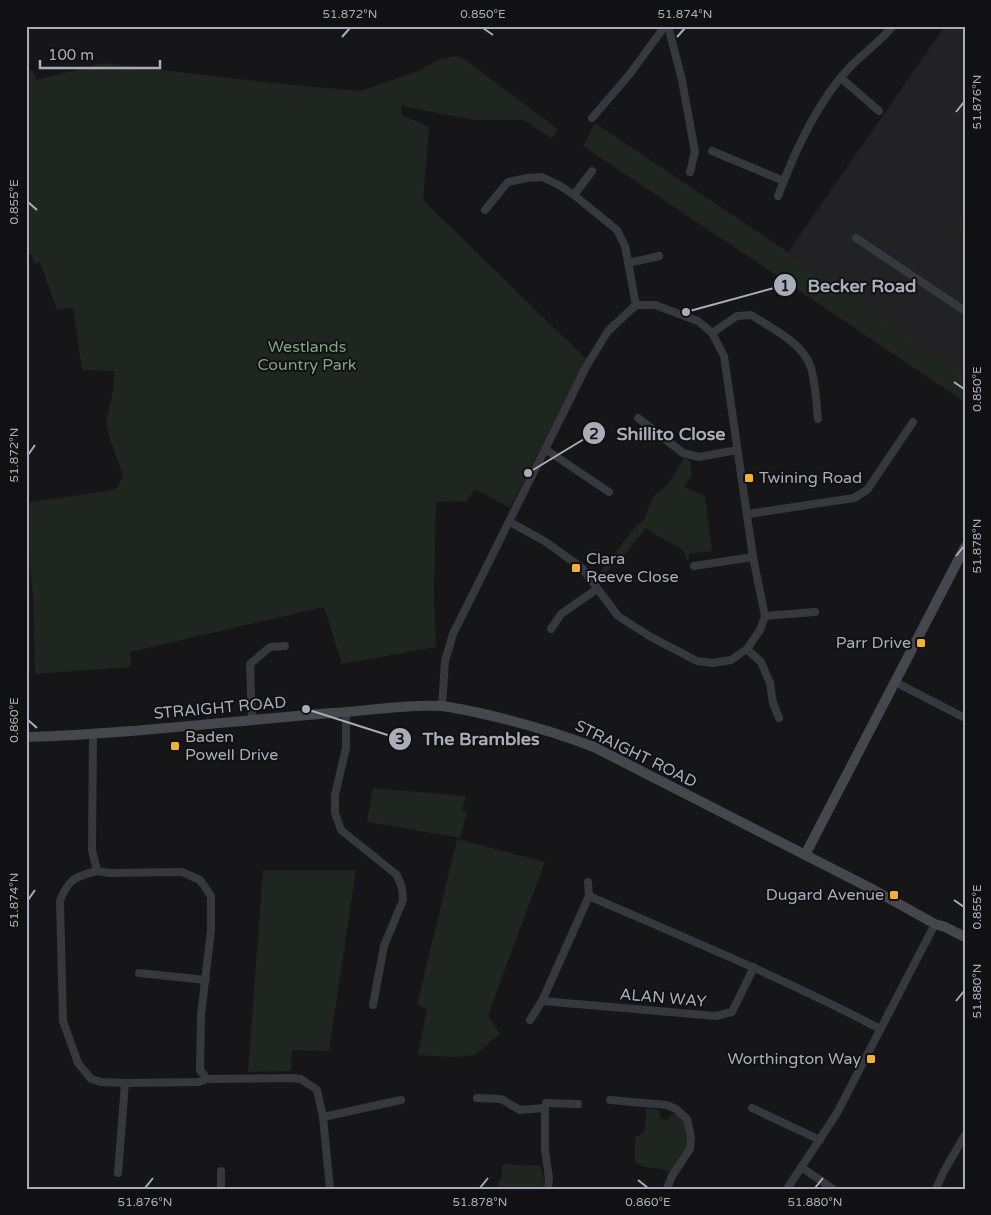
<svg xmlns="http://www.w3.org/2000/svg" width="991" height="1215" font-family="'Varela Round',sans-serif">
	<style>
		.built { fill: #222225 }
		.green { fill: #1e261f }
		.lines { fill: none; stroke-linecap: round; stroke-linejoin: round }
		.street { stroke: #37383d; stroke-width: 8 }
		.secondary { stroke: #45474d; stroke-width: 10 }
		.ticks { fill: none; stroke: #a8adb8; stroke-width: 2 }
		.poi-dot { fill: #f2b134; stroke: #111113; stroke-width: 2 }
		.labels { text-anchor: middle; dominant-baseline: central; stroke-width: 4; stroke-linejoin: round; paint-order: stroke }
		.park-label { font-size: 16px; fill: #7fa381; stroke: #111113 }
		.poi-label { font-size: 16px; fill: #a8adb8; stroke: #111113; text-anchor: start }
		.street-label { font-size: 16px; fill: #a8adb8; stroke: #111113 }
		.leader { fill: none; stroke: #a8adb8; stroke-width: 2 }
		.callout-dot { fill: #a8adb8; stroke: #111113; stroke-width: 2 }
		.mark-label { font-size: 15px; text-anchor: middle; font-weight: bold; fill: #111 }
		.callout-label { font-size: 18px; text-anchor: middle; font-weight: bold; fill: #a8adb8; stroke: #111113; stroke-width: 4; stroke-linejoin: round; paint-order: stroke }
		.neatline { fill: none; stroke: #a8adb8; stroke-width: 2 }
		.ticks-label { font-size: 12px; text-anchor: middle; fill: #a8adb8 }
	</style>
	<rect width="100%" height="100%" fill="#161618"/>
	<g class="built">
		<path d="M945,26h20v348l-177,-122z"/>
		<path d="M26,575l4,21v78h-4z"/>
	</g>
	<g class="green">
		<path d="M457,56l7,3 94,70 -6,9 -29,-18h-49l-73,-14 1,9 27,12 -6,73 163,159 -76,149 -35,-19 -8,12 -31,1 -2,93 2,52 -94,17 -18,-57 -194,45 1,15 -96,7 -2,-78 -7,-70v-23l87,-13 5,-4 5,-10 -14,-40 -3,-14 7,-31 1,-20 -32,-1 -9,-62 -16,2 -17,-48 -6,2 -3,-10 -5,1v-109l2,-2 -2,-3v-69l6,-2 5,10 66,-17 170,20 87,8 56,-19 24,-13z"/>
		<path d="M595,123l181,121 189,130v28l-382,-256z"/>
		<path d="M965,207v28l-13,-9z"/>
		<path d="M684,458l6,3 2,14 -8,12 21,9 7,55 -23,3v6h-2l-4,-10 -27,-15 -10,-7 -23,29h-5l-19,25 -4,-3 40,-52 9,-7 9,-23 16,-14z"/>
		<path d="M373,788l93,8 -4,15 5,1 -7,26 -93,-16z"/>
		<path d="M457,839l88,23 -57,153 12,19 -25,21 -20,2 -37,-2 9,-46 -10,-4z"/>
		<path d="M263,870h93l-27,181 -37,-1 -1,21 -43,1z"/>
		<path d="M646,1108l13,2 1,8 8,2 2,-4 6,-2c11,7 16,23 11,35 -3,8 -11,16 -16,23 -12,-6 -27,-2 -36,-10v-25c14,-2 10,-18 11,-29z"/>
		<path d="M505,1164l35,2 4,12 -1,11h-45l1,-9 3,-1v-13z"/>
	</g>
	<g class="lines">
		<g class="street">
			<path d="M668,26l14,54 13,72 -5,20"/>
			<path d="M841,78l38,33"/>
			<path d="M592,118l37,-43 36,-49"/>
			<path d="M712,151l72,30"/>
			<path d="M574,195l18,-24"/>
			<path d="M778,196c16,-43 38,-92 70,-127 14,-15 32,-27 45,-43"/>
			<path d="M485,210l23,-28 19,-4 15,-1 17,8 15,10 43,35 8,16 11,59"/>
			<path d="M856,238l109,73"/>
			<path d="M628,263l31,-7"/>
			<path d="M712,333l25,-17 14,-1c20,13 53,28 60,53 5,16 5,34 7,51"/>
			<path d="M638,418l45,35 16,4 38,-7"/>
			<path d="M545,449l64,43"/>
			<path d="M748,514l106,-16 13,-8 46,-68"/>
			<path d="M694,566l59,-9"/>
			<path d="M765,616l50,-4"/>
			<path d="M551,629l10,-15 36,-25"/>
			<path d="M747,649l14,13 9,21 3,20 6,15"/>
			<path d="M895,682l70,36"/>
			<path d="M442,706l3,-45 8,-27 133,-267 22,-36 28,-26h19l43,16 14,12 12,23 29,201 12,59 -5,14 -13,19 -16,11 -18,3 -16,-2 -46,-24 -33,-21 -36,-48 -36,-26 -36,-20"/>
			<path d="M346,712v36l-11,47v18l6,17 56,45 5,13 1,12 -19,46 -11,59"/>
			<path d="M252,720l-2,-56 20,-17 15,-1"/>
			<path d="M93,735l-1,115 5,21 12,2 73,-1 18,8 11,16v34l-10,85 -1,55 7,9 84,-1 10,1 16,11 6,27 7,72"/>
			<path d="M97,871c-21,5 -29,8 -37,30l3,120 15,42 13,16 10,3 24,1 74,-1 8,-3"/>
			<path d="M589,896c98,43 197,83 291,133"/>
			<path d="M139,973l67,7"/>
			<path d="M542,1001l174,15 16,-4 22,-45"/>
			<path d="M530,1020l12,-19 47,-105 -1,-14"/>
			<path d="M477,1098l24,1 19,11 25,-2v42l4,28 -1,11"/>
			<path d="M610,1100l57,5 9,4 11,10 4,18 -1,12 -18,27 -5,13"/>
			<path d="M546,1103l32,1"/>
			<path d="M752,1108l68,32"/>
			<path d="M323,1117l78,-17"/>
			<path d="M801,1167l32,22"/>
			<path d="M118,1173l7,-90"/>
			<path d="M221,1189v-18"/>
			<path d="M787,1189l50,-76 98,-189"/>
			<path d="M936,1189l8,-18 21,-36"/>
		</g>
		<g class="secondary">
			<path d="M26,737c102,-3 204,-16 306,-24 36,-2 73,-9 109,-7 11,1 23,4 34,6 41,9 80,20 119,35l280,143 61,34 10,3 20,10"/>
			<path d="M805,855l160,-308"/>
		</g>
	</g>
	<path class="ticks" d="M483,28l10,7M342,37l8,-9M677,37l8,-9M956,112l8,-10M28,202l9,8M954,382l10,7M28,455l7,-10M956,556l8,-10M28,720l9,8M28,900l7,-10M954,900l10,7M956,1001l8,-10M638,1180l10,8M145,1188l8,-10M480,1188l8,-10M815,1188l8,-10"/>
	<g class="poi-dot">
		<rect x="744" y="473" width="10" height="10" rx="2.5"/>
		<rect x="571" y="563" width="10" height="10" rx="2.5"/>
		<rect x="916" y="638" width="10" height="10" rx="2.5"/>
		<rect x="170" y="741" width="10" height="10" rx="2.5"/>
		<rect x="889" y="890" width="10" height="10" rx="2.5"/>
		<rect x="866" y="1054" width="10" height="10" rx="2.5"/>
	</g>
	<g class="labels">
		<g class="park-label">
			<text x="307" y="347">Westlands<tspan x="307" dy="18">Country Park</tspan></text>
		</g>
		<g class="poi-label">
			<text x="759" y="478">Twining Road</text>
			<text x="586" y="559">Clara<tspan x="586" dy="18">Reeve Close</tspan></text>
			<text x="911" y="643" text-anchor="end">Parr Drive</text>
			<text x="185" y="737">Baden<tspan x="185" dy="18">Powell Drive</tspan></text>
			<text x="884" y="895" text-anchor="end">Dugard Avenue</text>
			<text x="861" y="1059" text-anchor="end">Worthington Way</text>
		</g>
		<g class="street-label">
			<text transform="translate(220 708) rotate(-5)">STRAIGHT ROAD</text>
			<text transform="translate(636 754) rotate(26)">STRAIGHT ROAD</text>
			<text transform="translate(663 998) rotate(5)">ALAN WAY</text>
		</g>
	</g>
	<path class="leader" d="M686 312L785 285M528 473L594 433M306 709L400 739"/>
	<g class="callout-dot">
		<circle cx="686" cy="312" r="5"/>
		<circle cx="528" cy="473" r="5"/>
		<circle cx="306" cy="709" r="5"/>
		<circle cx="785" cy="285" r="12"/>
		<circle cx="594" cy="433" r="12"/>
		<circle cx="400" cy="739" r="12"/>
	</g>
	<g class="mark-label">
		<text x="785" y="291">1</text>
		<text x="594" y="439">2</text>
		<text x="400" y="744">3</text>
	</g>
	<g class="callout-label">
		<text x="862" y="292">Becker Road</text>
		<text x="671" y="440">Shillito Close</text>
		<text x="481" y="745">The Brambles</text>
	</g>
	<rect width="991" height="1215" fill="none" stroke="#111113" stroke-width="55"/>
	<path d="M40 60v8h120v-8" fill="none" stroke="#a8adb8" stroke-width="2.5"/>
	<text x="48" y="60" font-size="15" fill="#a8adb8" stroke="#111113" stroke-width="4" paint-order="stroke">100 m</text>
	<rect x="28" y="28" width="936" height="1160" class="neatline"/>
	<g class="ticks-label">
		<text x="350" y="18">51.872°N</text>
		<text x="483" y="18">0.850°E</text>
		<text x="685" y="18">51.874°N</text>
		<text transform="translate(977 102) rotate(-90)" y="4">51.876°N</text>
		<text transform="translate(14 202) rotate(-90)" y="4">0.855°E</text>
		<text transform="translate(977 389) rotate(-90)" y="4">0.850°E</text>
		<text transform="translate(14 455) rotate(-90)" y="4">51.872°N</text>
		<text transform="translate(977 546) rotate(-90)" y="4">51.878°N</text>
		<text transform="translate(14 720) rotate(-90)" y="4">0.860°E</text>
		<text transform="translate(14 900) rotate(-90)" y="4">51.874°N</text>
		<text transform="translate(977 907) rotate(-90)" y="4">0.855°E</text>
		<text transform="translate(977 991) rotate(-90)" y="4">51.880°N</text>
		<text x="145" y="1206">51.876°N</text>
		<text x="480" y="1206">51.878°N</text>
		<text x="648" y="1206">0.860°E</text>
		<text x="815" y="1206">51.880°N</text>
	</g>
</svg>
